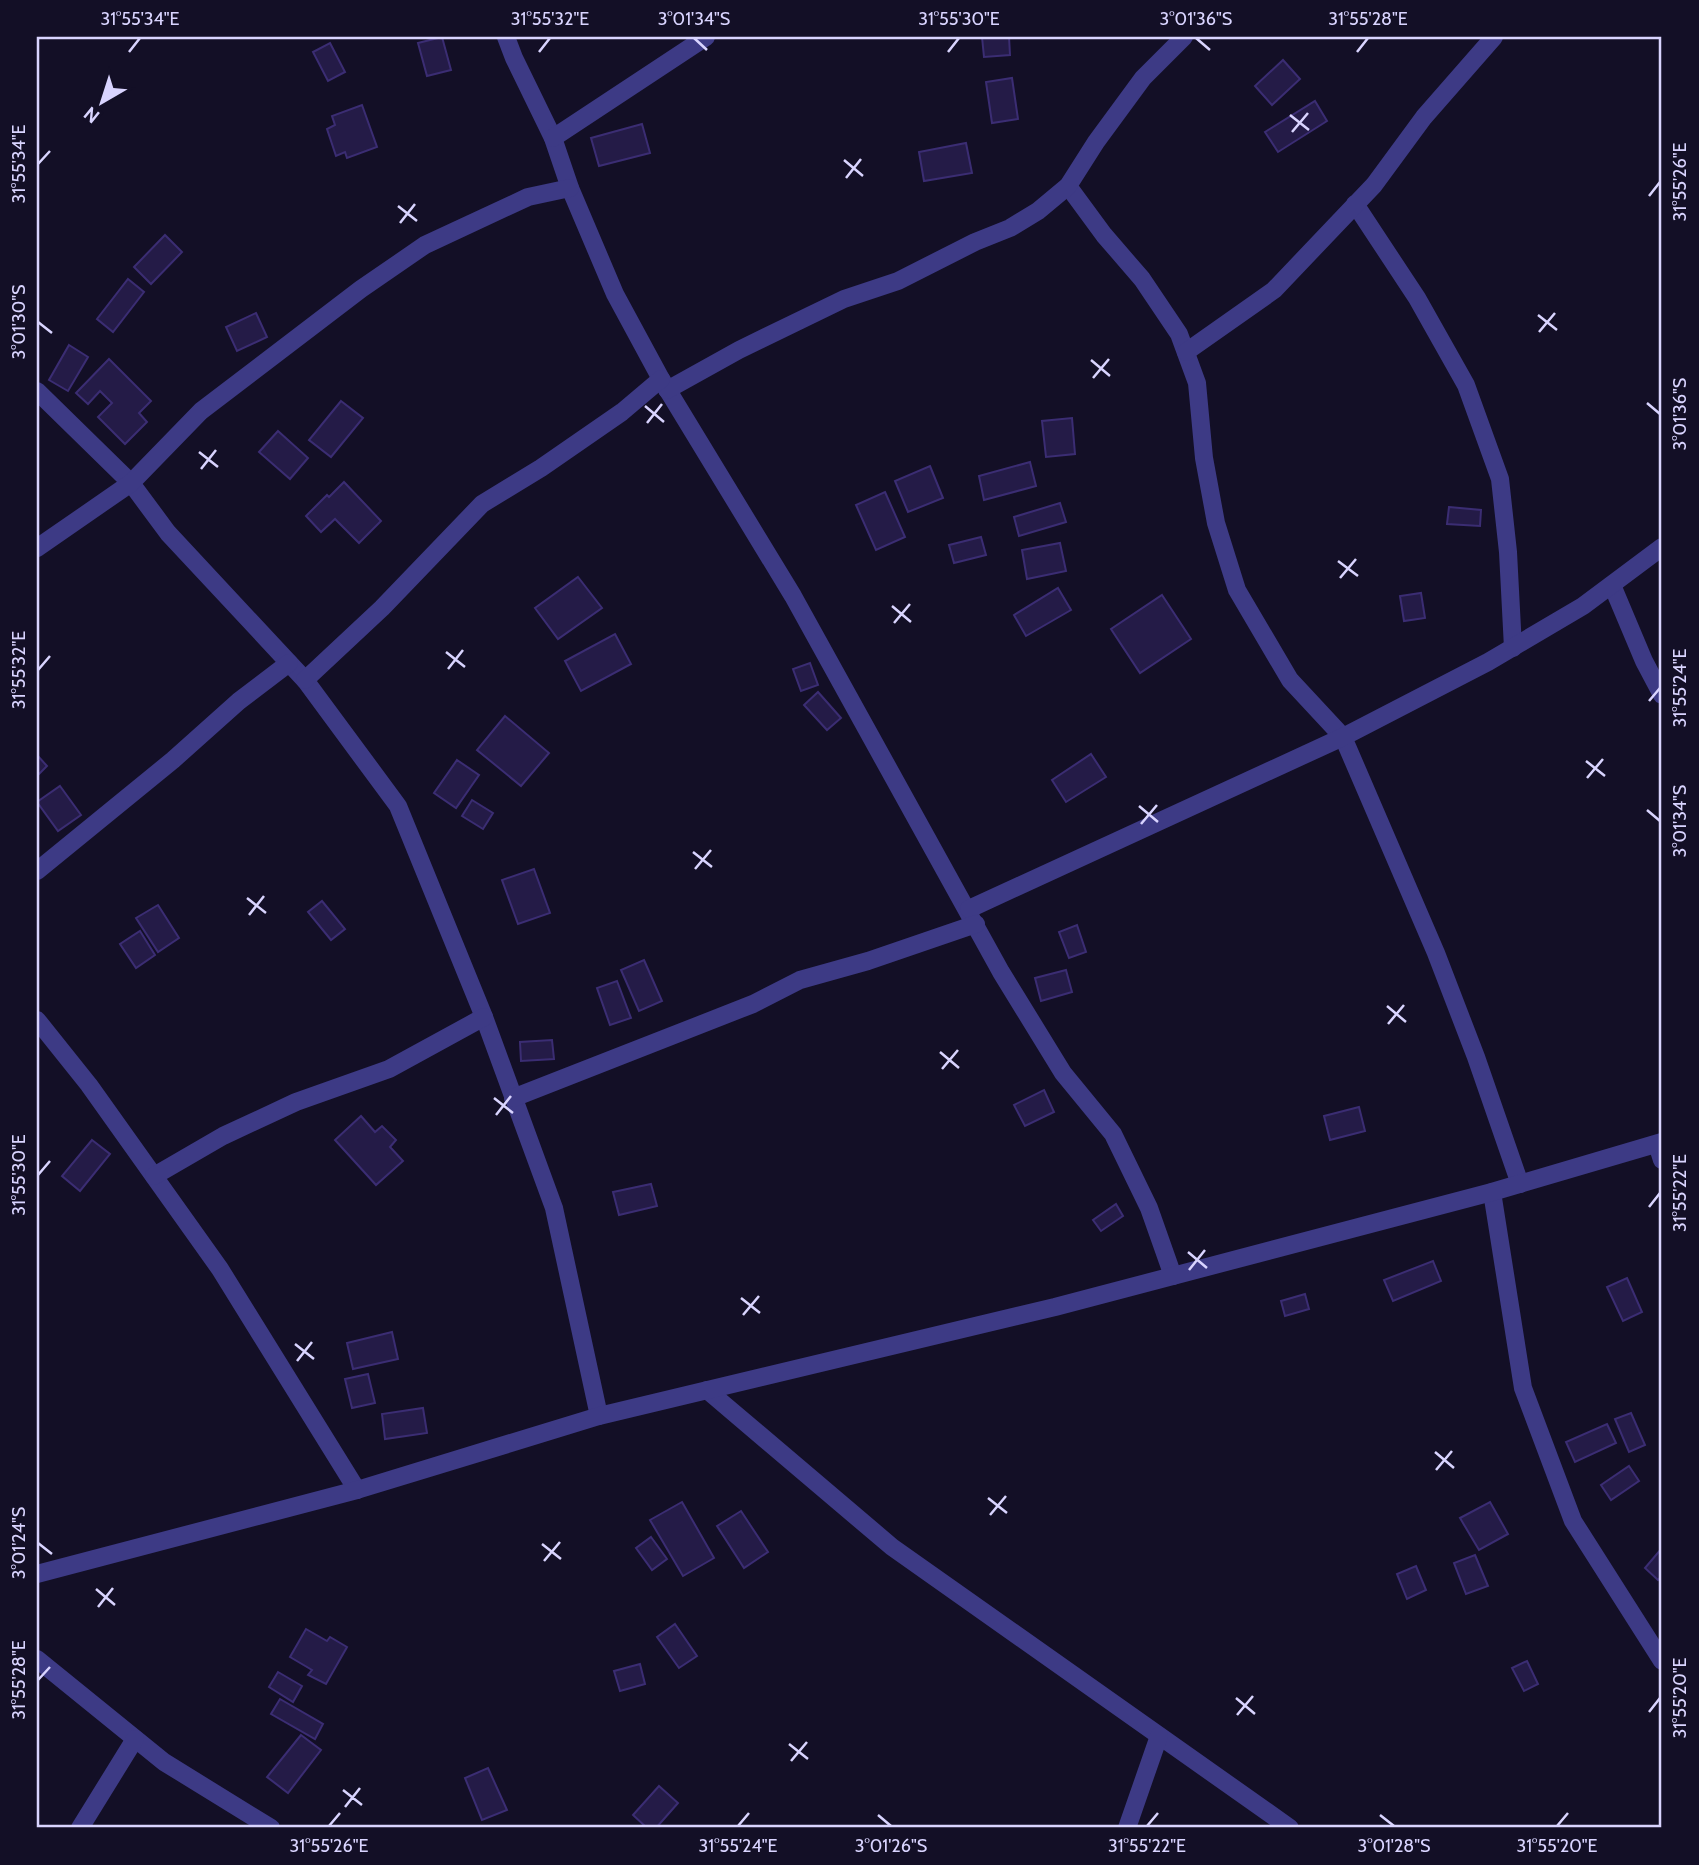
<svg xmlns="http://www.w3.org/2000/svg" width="1699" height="1865" font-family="Cabin,sans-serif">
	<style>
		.building { fill: #241b47; stroke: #3b2d73; stroke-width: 2 }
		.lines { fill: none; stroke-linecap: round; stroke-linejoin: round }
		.minor { stroke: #3d3a85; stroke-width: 18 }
		.tertiary { stroke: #3d3a85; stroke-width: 18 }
		.ticks { fill: none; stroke: #d9d4ff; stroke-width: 2.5 }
		.neatline { fill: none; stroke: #d9d4ff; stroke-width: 2.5 }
		.ticks-label { font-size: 18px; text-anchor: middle; fill: #d9d4ff }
	</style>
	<rect width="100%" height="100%" fill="#130f26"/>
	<g class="building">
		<path d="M442,37l9,33 -24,6 -9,-33z"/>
		<path d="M982,37h27l1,18 -26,2z"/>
		<path d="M330,43l15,29 -17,9 -15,-29z"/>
		<path d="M1283,60l17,19 -28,26 -17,-19z"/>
		<path d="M1012,78l6,41 -26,4 -6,-41z"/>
		<path d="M1315,101l12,20 -49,31 -13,-20z"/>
		<path d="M362,105l15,42 -30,11 -2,-6 -9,4 -9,-27 8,-4 -3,-9z"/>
		<path d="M642,124l8,29 -51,13 -8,-28z"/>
		<path d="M966,143l6,30 -48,8 -5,-29z"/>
		<path d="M165,235l17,17 -31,32 -17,-17z"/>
		<path d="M128,279l16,13 -31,40 -16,-13z"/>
		<path d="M256,313l11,24 -30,14 -11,-24z"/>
		<path d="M69,345l19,12 -20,34 -19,-11z"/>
		<path d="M109,359l42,42 -12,12 8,9 -22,22 -27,-27 14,-14 -12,-12 -12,13 -12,-11z"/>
		<path d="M341,401l22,17 -32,39 -22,-17z"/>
		<path d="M1072,418l3,36 -29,3 -4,-36z"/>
		<path d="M278,431l30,27 -18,21 -31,-27z"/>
		<path d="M1030,462l6,24 -52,14 -5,-24z"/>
		<path d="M930,466l13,32 -35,14 -13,-31z"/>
		<path d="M344,482l37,39 -22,22 -24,-24 -14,13 -15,-16 21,-21 2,2z"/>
		<path d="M885,492l20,45 -29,13 -20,-45z"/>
		<path d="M1060,503l6,19 -47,14 -5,-19z"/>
		<path d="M1449,507l32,3 -1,16 -33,-2z"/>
		<path d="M981,537l5,18 -32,8 -5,-18z"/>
		<path d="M1060,543l6,28 -39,8 -5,-29z"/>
		<path d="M578,577l24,31 -44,31 -23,-31z"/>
		<path d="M1058,588l13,22 -45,26 -12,-21z"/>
		<path d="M1421,593l4,25 -21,3 -4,-25z"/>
		<path d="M1162,595l29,44 -51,34 -29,-44z"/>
		<path d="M615,634l16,30 -50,27 -16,-30z"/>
		<path d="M810,663l8,22 -17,6 -8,-22z"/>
		<path d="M818,692l23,26 -14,12 -23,-25z"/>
		<path d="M505,716l44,37 -28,33 -44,-36z"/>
		<path d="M1091,754l15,23 -40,25 -14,-22z"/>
		<path d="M37,755l10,11 -10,10z"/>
		<path d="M457,760l22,15 -23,33 -22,-15z"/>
		<path d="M60,786l21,29 -23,16 -21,-29z"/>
		<path d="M472,800l21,13 -10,16 -21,-13z"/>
		<path d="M534,869l16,44 -32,11 -16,-44z"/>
		<path d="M322,901l23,28 -14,11 -23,-28z"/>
		<path d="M158,905l21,33 -21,14 -22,-34z"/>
		<path d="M1077,925l9,27 -17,6 -10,-26z"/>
		<path d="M140,931l15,24 -19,13 -16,-24z"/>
		<path d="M644,960l18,41 -23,10 -18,-41z"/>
		<path d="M1066,970l6,22 -31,9 -6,-23z"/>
		<path d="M617,981l14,37 -21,7 -13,-37z"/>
		<path d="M552,1040l2,19 -33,2 -1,-19z"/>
		<path d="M1044,1090l10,22 -29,14 -11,-21z"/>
		<path d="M1359,1107l6,24 -35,9 -6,-24z"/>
		<path d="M361,1116l14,16 7,-6 14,14 -6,7 13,14 -27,24 -41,-45z"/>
		<path d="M92,1140l18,14 -30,37 -18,-15z"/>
		<path d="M651,1184l6,22 -38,9 -6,-23z"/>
		<path d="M1116,1204l7,12 -22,15 -8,-11z"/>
		<path d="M1433,1261l8,20 -48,20 -9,-21z"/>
		<path d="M1627,1278l15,34 -19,9 -16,-34z"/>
		<path d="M1305,1294l4,15 -24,7 -4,-15z"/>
		<path d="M392,1332l6,27 -45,10 -6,-26z"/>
		<path d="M368,1374l7,29 -23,5 -7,-29z"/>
		<path d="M423,1408l4,25 -42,6 -3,-25z"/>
		<path d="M1631,1413l14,32 -16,7 -14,-33z"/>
		<path d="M1607,1424l9,19 -41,19 -9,-20z"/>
		<path d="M1629,1466l10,15 -28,19 -10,-15z"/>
		<path d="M682,1502l32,56 -31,18 -33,-56z"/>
		<path d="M1490,1502l18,32 -29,16 -19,-32z"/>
		<path d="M741,1511l27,41 -24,16 -27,-42z"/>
		<path d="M651,1537l16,22 -15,11 -16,-22z"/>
		<path d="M1662,1548v27l-4,5 -13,-12z"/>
		<path d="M1475,1555l13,31 -22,8 -12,-31z"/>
		<path d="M1416,1566l10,24 -19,9 -10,-25z"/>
		<path d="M675,1624l22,32 -18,12 -22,-31z"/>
		<path d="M306,1629l21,12 3,-4 17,10 -21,37 -18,-9 4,-5 -22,-13z"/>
		<path d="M1527,1661l11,23 -14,7 -12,-23z"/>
		<path d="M640,1664l5,20 -25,7 -6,-20z"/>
		<path d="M278,1672l24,14 -9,16 -24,-15z"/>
		<path d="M280,1699l43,25 -8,15 -44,-25z"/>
		<path d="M301,1735l20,15 -33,43 -21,-16z"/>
		<path d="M488,1768l19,42 -25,10 -17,-42z"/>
		<path d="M659,1786l19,17 -22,25h-9l-14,-13z"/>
	</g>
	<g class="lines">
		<g class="minor">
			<path d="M506,37l8,21 39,80 17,50 45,106 46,85 132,217 208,376 62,101 50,61 36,74 24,68"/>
			<path d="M553,138l153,-101"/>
			<path d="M1068,186l36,49 38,44 37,55 18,49 7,75 12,65 21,67 53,90 53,57 93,216 40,104 44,127"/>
			<path d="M1355,204l62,94 49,87 34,94 8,73 5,96"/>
			<path d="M1186,352l88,-62 100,-105 50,-68 70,-80"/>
			<path d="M667,390l72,-40 105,-51 54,-18 77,-39 35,-14 28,-17 30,-25 28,-44 47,-64 41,-41"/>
			<path d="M37,391l94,92 37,50 137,147 93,126 86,211 70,191 45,208"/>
			<path d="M37,548l94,-65 70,-72 160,-122 64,-44 103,-48 42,-9"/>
			<path d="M1612,585l32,76 18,34"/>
			<path d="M305,680l77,-72 100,-104 59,-36 81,-56 39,-33"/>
			<path d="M37,871l136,-111 66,-59 50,-38"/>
			<path d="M969,909l374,-172 145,-75 95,-56 79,-59"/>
			<path d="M37,1020l52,65 131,184 137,221"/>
			<path d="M513,1098l240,-94 47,-24 68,-19 108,-37"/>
			<path d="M1657,1144l5,16"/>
			<path d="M154,1176l69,-40 73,-34 93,-33 95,-52"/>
			<path d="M1492,1192l31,196 50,133 89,140"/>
			<path d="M707,1390l185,157 398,281"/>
			<path d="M37,1659l127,103 107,66"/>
			<path d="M80,1828l55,-89"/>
			<path d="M1127,1828l32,-92"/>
		</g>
		<path class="tertiary" d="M37,1574l320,-84 242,-74 456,-109 437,-115 170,-50"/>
	</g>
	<path class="ticks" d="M694,38l13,12M1196,38l14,12M129,52l11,-14M539,52l11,-14M948,52l11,-14M1357,52l11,-14M1290,115l19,15M1292,132l16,-19M844,160l19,16M38,164l12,-13M846,178l15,-19M1649,196l11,-14M398,206l19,15M400,223l15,-19M1538,315l19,15M38,322l14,11M1539,332l16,-19M1091,360l19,16M1093,378l16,-19M1647,403l13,11M645,406l19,16M647,423l15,-19M199,452l19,15M201,469l15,-19M1338,561l20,15M1340,578l16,-19M892,606l19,16M894,623l16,-19M446,652l19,15M448,669l15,-19M38,670l12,-14M1649,701l11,-13M1586,761l19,15M1587,778l16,-19M1139,806l19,16M1647,810l13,11M1141,824l16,-19M693,852l19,15M695,869l16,-19M247,898l19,15M249,915l15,-19M1387,1006l19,16M1388,1024l16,-19M940,1052l19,16M942,1069l16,-19M494,1098l19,15M496,1115l15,-19M38,1175l12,-14M1649,1207l11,-14M1188,1252l19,16M1189,1270l16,-20M741,1298l19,15M743,1315l16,-19M295,1344l19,15M297,1361l15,-19M1435,1452l19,16M1436,1470l16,-19M988,1498l19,15M990,1515l16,-19M38,1543l14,11M542,1544l19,15M544,1561l16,-19M96,1589l19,16M98,1607l15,-19M38,1680l12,-13M1236,1698l19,16M1649,1712l11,-14M1237,1715l16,-19M789,1744l19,15M791,1761l16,-19M343,1790l19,15M345,1807l15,-19M878,1815l13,11M1380,1815l14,11M329,1826l11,-13M738,1826l11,-13M1147,1826l11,-13M1557,1826l11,-13"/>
	<rect width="1699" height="1865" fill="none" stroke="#130f26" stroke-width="77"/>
	<g transform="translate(102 102) rotate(219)" stroke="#130f26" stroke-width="5" paint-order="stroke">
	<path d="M0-5L12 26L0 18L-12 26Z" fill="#d9d4ff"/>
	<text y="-10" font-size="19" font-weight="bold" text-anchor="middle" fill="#d9d4ff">N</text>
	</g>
	<rect x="38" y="38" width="1622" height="1788" class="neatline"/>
	<g class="ticks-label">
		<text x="140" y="25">31°55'34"E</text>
		<text x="550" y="25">31°55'32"E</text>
		<text x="694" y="25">3°01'34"S</text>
		<text x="959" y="25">31°55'30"E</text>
		<text x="1196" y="25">3°01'36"S</text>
		<text x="1368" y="25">31°55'28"E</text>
		<text transform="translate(19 164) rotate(-90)" y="6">31°55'34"E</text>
		<text transform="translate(1680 182) rotate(-90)" y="6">31°55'26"E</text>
		<text transform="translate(19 322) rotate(-90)" y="6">3°01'30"S</text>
		<text transform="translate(1680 414) rotate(-90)" y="6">3°01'36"S</text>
		<text transform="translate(19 670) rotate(-90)" y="6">31°55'32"E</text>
		<text transform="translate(1680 688) rotate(-90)" y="6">31°55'24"E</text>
		<text transform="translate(1680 821) rotate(-90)" y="6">3°01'34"S</text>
		<text transform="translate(19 1175) rotate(-90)" y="6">31°55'30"E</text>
		<text transform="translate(1680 1193) rotate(-90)" y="6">31°55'22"E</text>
		<text transform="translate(19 1543) rotate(-90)" y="6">3°01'24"S</text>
		<text transform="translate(19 1680) rotate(-90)" y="6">31°55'28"E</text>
		<text transform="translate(1680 1698) rotate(-90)" y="6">31°55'20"E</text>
		<text x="329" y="1852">31°55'26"E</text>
		<text x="738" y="1852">31°55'24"E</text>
		<text x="891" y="1852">3°01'26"S</text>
		<text x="1147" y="1852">31°55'22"E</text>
		<text x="1394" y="1852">3°01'28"S</text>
		<text x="1557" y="1852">31°55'20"E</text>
	</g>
</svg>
